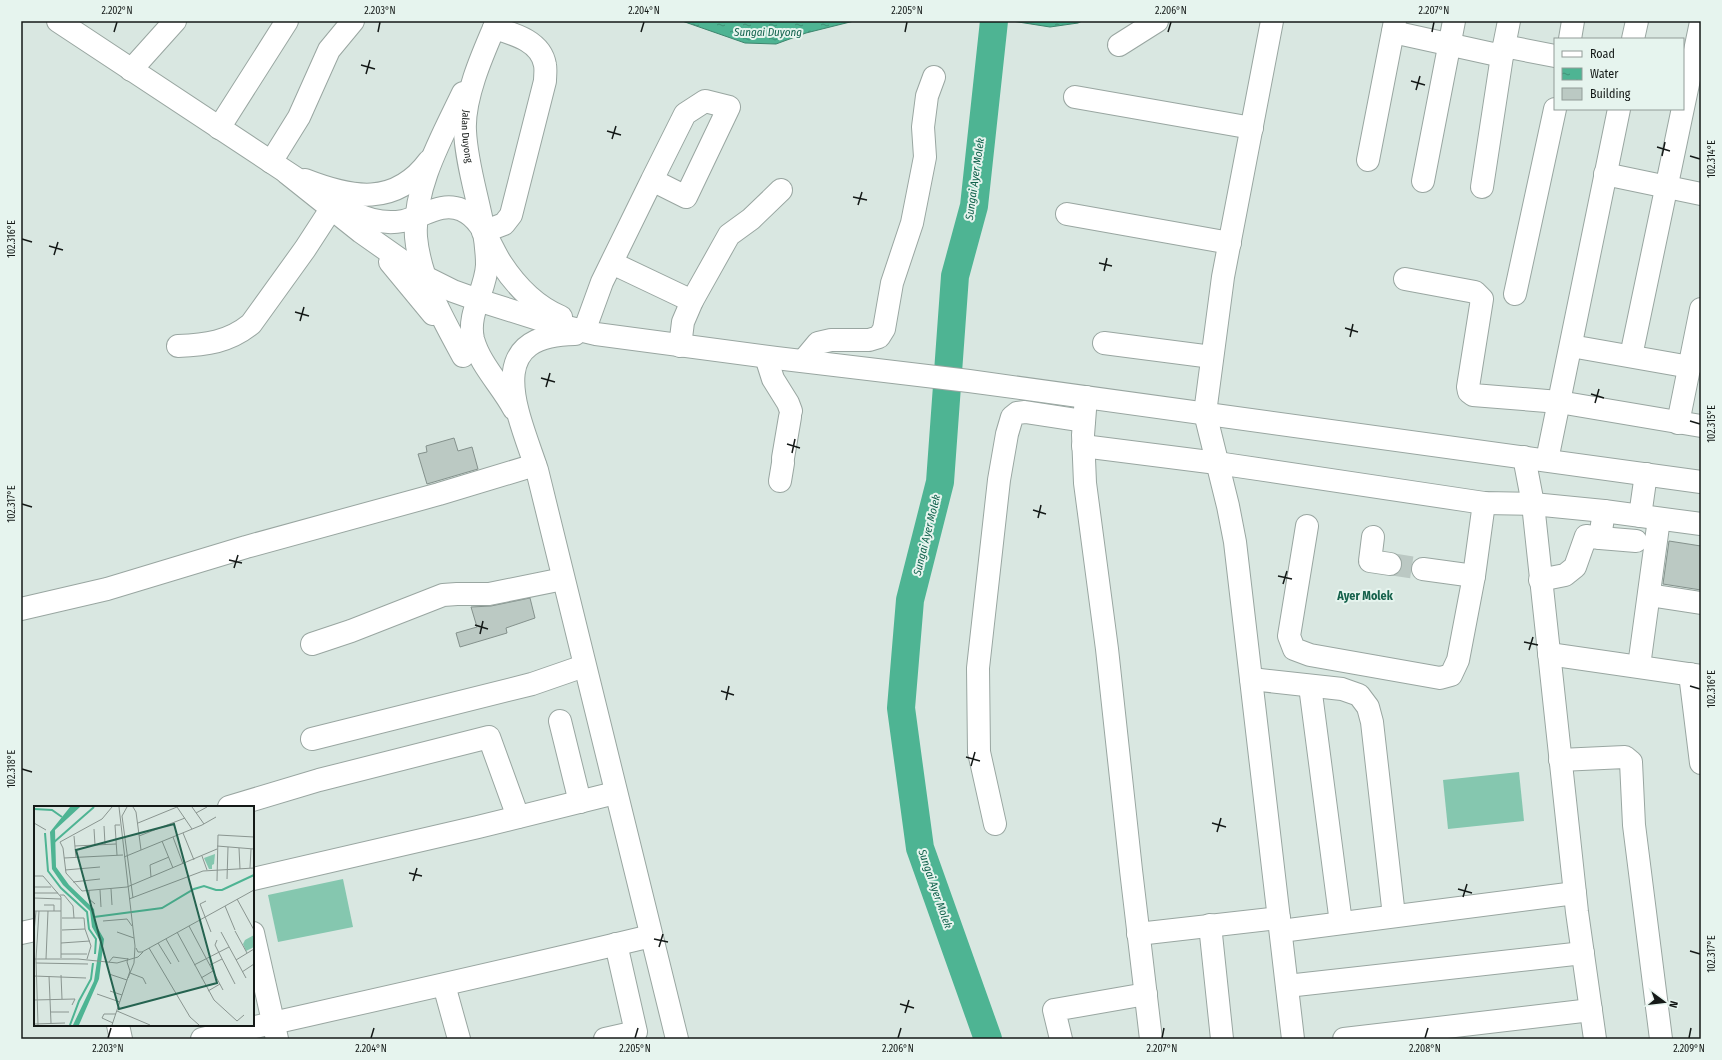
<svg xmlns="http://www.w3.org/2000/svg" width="1722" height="1060" font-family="'Fira Sans Condensed',sans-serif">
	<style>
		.pitch { fill: #85c7af }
		.water { fill: url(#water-ripples); stroke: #3d866e }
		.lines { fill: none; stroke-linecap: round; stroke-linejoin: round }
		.river { stroke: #4eb493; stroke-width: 28 }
		.building { fill: #bbc9c3; stroke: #84918c }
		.minor-tunnel { stroke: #bbc8c3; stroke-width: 22; stroke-dasharray: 22 11; stroke-linecap: butt }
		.minor-casing { stroke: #99a6a1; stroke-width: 24 }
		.major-casing { stroke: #99a6a1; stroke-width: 24 }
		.minor { stroke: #fff; stroke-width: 22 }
		.major { stroke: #fff; stroke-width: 22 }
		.ticks { fill: none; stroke: #141917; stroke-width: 1.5 }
		.labels { text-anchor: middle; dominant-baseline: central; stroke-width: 4; stroke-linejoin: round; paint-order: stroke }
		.street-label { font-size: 10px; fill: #141917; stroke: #e6f4ee }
		.water-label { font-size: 11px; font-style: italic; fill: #10614b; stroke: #e6f4ee }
		.quarter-label { font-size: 12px; font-weight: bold; fill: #16624c; stroke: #e6f4ee }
		.inset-river { fill: none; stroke: #4eb493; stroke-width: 2 }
		.inset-road { fill: none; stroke: #8a9590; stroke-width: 1 }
		.view { fill: #256350; fill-opacity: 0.15; stroke: #256350; stroke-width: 2 }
		.inset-edge { fill: none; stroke: #141917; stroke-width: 2 }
		.neatline { fill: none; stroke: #141917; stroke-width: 1.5 }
		.ticks-label { font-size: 10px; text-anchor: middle; fill: #141917 }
	</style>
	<defs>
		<pattern id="water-ripples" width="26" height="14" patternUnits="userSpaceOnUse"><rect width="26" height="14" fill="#4eb493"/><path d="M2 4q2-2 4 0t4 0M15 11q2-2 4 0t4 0" fill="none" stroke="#409277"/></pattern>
	</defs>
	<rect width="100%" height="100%" fill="#d9e7e1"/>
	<g class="pitch">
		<path d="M1519,772l5,49 -76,8 -5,-49z"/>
		<path d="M343,879l10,48 -75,15 -10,-47z"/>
	</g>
	<g class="water">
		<path d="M682,21h172l-48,12 -30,11 -31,-1z"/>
		<path d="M1012,21h70l-4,2 -28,4z"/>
	</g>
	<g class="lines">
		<path class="river" d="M988,1039l-68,-191 -19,-140 9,-108 30,-118 15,-206 19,-70 20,-185"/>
	</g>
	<g class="building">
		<path d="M454,438l4,13 14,-4 6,22 -51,15 -9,-30 9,-2 -1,-6z"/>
		<path d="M1669,541l32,5v44l-38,-6z"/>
		<path d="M530,598l5,20 -29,10 1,5 -47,14 -4,-14 21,-6 -6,-20 20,-1z"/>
	</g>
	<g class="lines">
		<path class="minor-tunnel" d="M1390,564l33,5"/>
		<g class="minor-casing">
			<g id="minor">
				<path d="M1272,21l-49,256 -18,136 23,93 7,36 58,497"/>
				<path d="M1393,32l109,24"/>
				<path d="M1570,39l3,-18"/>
				<path d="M1633,39l4,-18"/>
				<path d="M1119,45l38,-24"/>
				<path d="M1504,46l51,10"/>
				<path d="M131,70l44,-49"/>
				<path d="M1075,97l177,31"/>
				<path d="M219,128l68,-107"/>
				<path d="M1368,160l27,-139"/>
				<path d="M271,162l28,-45 30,-67 24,-29"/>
				<path d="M1605,174l96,20"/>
				<path d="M1423,181l31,-160"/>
				<path d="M1482,187l20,-131 7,-35"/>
				<path d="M1067,214l163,29"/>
				<path d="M483,232l21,-8 7,-9 34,-134c0,-5 1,-11 0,-16 -4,-24 -31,-31 -51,-37"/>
				<path d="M612,263l80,38"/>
				<path d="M1405,279l70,13 7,7 -14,88 1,5 4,3 86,7 142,24"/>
				<path d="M1515,294l40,-185"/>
				<path d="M586,326l16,-44 50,-102 34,17 43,-90 -24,-6 -20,13 -33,66"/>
				<path d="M1104,343l108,14"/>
				<path d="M178,346c28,-1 51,-4 73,-22l54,-75 26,-40"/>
				<path d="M680,346l3,-24 9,-21 37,-66 22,-16 30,-29"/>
				<path d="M1571,346l119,21"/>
				<path d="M1631,356l70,-334"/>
				<path d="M766,357l7,22 15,24 3,8"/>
				<path d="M803,361l15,-18 13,-3h38l10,-3 5,-8 8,-46 20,-60 13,-66 -2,-30 4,-31 7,-19"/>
				<path d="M1086,397l-3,38 2,48 22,166 24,221 20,169"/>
				<path d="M1678,423l23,-114"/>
				<path d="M1083,446l134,17 267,40 49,1 71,7 97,13"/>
				<path d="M1524,457l9,47 44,408 18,127"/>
				<path d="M783,458l7,-41"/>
				<path d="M1547,460l72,-351"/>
				<path d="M780,481l3,-18"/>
				<path d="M1640,516l6,-42"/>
				<path d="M1307,526l-18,110 5,13 16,6 130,23 11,-3 7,-15 16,-84 10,-73"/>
				<path d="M1373,537l-3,24 20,3"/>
				<path d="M1600,538l36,3"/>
				<path d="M1423,569l51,7"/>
				<path d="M1540,580l25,-5 10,-8 11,-31 14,2 4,-27"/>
				<path d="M1649,595l52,8"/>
				<path d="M21,609l86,-20 139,-42 193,-53 96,-29"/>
				<path d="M312,644l39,-13 92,-36 14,-1h32l74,-15"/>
				<path d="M1549,654l152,22"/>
				<path d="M1639,666l20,-147"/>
				<path d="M1690,674l11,89"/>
				<path d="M1251,679l91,10 17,6 9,12 4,15 22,194"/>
				<path d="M1310,686l31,237"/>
				<path d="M560,721l20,81"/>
				<path d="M312,739l220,-55 52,-18"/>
				<path d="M1560,760l65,-3 6,5 3,63 27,214"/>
				<path d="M229,807l90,-27 170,-43 29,80"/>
				<path d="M995,824l-16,-72 -1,-84 21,-188 8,-46 5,-17 5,-4 8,-1 59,9"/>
				<path d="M253,879l225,-52 137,-34"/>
				<path d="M1210,925l12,114"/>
				<path d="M1281,931l294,-38"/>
				<path d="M21,933l14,-3"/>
				<path d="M253,933l24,106"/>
				<path d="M1138,934l141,-16"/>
				<path d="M444,985l15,54"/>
				<path d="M1287,986l296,-33"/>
				<path d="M118,1025l3,14"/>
				<path d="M202,1039c150,-34 300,-67 449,-103"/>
				<path d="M605,1039l31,-7 -20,-88"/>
				<path d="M1061,1039l-7,-29 92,-16"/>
				<path d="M1344,1039l247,-29"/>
			</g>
		</g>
		<g class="major-casing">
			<g id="major">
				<path d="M58,21l242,160"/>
				<path id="s1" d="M497,21c-13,30 -34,76 -32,110 2,45 22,89 22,134 -1,25 -20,48 -14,74 7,26 29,47 41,70"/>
				<path d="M287,173l74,59 64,45 28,14 28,10 73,23 42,10 180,24 193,23 732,101"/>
				<path d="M305,180c46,18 90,27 124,-19"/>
				<path d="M343,207c19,11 38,18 60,14 20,-4 38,-20 59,-11 20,8 28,36 39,53 15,23 34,43 60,54"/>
				<path d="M390,262l43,52"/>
				<path d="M575,334c-95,1 -57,79 -38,136l140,569"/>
				<path d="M463,356c-20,-37 -43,-76 -47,-119 -3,-50 26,-100 47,-144"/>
			</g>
		</g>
		<use href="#minor" class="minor"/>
		<use href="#major" class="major"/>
	</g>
	<path class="ticks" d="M114,32l3,-10M378,32l2,-10M641,32l3,-10M905,32l2,-10M1168,32l3,-10M1432,32l2,-10M361,65l14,4M366,74l4,-14M1411,81l14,4M1416,90l4,-14M607,131l14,4M612,139l4,-13M1657,147l13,4M1662,156l3,-14M1690,156l10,3M853,197l14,3M858,205l4,-13M22,239l10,3M49,246l14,4M54,255l4,-13M1099,263l13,3M1104,271l3,-13M295,312l14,4M300,321l4,-14M1345,328l13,4M1350,337l3,-13M541,378l14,4M546,387l4,-14M1591,394l13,4M1595,403l4,-14M1690,421l10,3M787,444l13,4M792,453l3,-14M22,504l10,3M1033,510l13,4M1038,518l3,-13M229,560l13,3M234,568l4,-13M1278,576l14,3M1283,584l4,-13M475,625l13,4M480,634l3,-13M1524,642l14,3M1529,650l4,-13M1690,686l10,3M721,691l13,4M726,700l3,-14M966,757l14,4M971,766l4,-14M22,769l10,3M1212,823l14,4M1217,832l4,-14M409,873l13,3M413,881l4,-13M1458,889l14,4M1463,897l4,-13M654,939l14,3M659,947l4,-13M1690,951l10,3M900,1004l14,4M905,1013l4,-13M108,1038l3,-10M371,1038l3,-10M635,1038l3,-10M898,1038l3,-10M1162,1038l2,-10M1425,1038l3,-10M1689,1038l2,-10"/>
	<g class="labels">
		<g class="street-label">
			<text stroke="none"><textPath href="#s1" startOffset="121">Jalan Duyong</textPath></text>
		</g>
		<g class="water-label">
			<text x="768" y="32">Sungai Duyong</text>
			<text transform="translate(975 179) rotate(-82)">Sungai Ayer Molek</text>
			<text transform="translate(927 535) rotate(-76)">Sungai Ayer Molek</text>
			<text transform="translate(935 889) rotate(71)">Sungai Ayer Molek</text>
		</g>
		<g class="quarter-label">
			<text x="1365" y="596">Ayer Molek</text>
		</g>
	</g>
	<g transform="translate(34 806)">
		<rect width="220" height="220" fill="#d9e7e1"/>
		<path d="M181,48l-1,10 -2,1v4h-3l-5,-11zM220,129v12l-8,4 -3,-7 2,-4z" fill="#85c7af"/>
		<path d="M36,1h10l-25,23 1,37 13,18 25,24 2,16 8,14 -5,40 -20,46h-6l21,-44 6,-40 -8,-14 -2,-16 -27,-26 -11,-16 -2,-37z" fill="#4eb493"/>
		<path class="inset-river" d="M0,3l18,1 10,7M11,27l3,38 13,17 26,24 2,17 7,10 -1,15M19,37l41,-36M60,111l68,-9 32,-19 10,-3 12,4h6l32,-15M36,219l9,-24 12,-22 2,-16"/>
		<path class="inset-road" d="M78,1l-10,12 -42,23 3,6 3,25 16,18 45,-4 90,-38M85,1l16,139 -1,17 -6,15M93,1l-5,9 11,82M99,1l3,5 5,38M143,1l15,22M158,1l12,17M162,7l11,-6M0,17l12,7M104,17l39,-16M70,20l1,18M60,23l1,16M149,27l11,27M40,30l2,22M105,30l46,-18M139,31l10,27M128,35l11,27M41,40l41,-2M183,40l37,3M205,42l1,21M83,49l-2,-30h5M168,50l5,14M90,51l78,-32 14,-8M30,52l59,-3M216,62l1,-19M31,64l35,-3M0,70h9l18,21v61M117,71l-1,-12 19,-8M193,73l1,-32M183,75l1,-46 36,2M39,76l27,-3M0,81h17M77,83l1,16M66,84l1,17M55,85v8l6,5M0,87h24M26,89h4l9,11 1,12M0,92l27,1M95,93l74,-28 51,-3M203,93l17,31M172,95l-6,3 11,28M10,99h10v6M191,100l10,24M0,105h27M28,112h22l1,11 6,17 -4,13M69,115l24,-2 5,7M155,120l34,64M28,124l23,-1M201,125l12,22M0,126l2,-21M83,126l17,6M143,126l37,68 23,21 7,-6M187,126l25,46M132,133l13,23M183,134l-2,5 20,39M27,137l29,-2M124,137l13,21M102,142l2,4h4l112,-62M115,142l41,69 9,8M27,148h26M0,153h44l39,4 21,-6 5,-5M12,153l2,-48M202,154l18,-11M75,156l4,-5 15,2M2,157l52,1M160,159l35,-18M176,159l12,-6M208,166l12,-8M96,167l13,5 3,6M75,168l18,6M27,169l1,24M0,170l52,2M15,170l2,47M167,172l12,-7M76,185l12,4M174,185l12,-7M63,188l23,8M0,194l41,-1 -3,6M83,205l33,14M17,206h18M79,217l-11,-5 2,-4h12M0,218l31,-1M4,219l-2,-66 3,-48M78,219l18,-54 -3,-9 1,-4"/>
		<path class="view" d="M140,18l43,159 -98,26 -43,-159z"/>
		<rect width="220" height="220" class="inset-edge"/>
	</g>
	<rect width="1722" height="1060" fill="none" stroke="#e6f4ee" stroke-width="44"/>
	<rect x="1554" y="38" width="130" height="72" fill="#e6f4ee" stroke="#929c98"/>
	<rect x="1562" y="51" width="20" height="6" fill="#ffffff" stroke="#929c98"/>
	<text x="1590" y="58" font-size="12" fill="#141917">Road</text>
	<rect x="1562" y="68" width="20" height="12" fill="url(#water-ripples)" stroke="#929c98"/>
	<text x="1590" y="78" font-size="12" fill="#141917">Water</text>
	<rect x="1562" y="88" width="20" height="12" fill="#bbc9c3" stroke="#929c98"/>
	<text x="1590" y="98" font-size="12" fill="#141917">Building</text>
	<g transform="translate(1664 1002) rotate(105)" stroke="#e6f4ee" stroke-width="3" paint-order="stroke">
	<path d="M0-3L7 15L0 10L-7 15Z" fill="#141917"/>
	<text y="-6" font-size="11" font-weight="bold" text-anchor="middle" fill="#141917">N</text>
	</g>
	<rect x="22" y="22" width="1678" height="1016" class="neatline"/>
	<g class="ticks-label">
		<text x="117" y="14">2.202°N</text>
		<text x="380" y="14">2.203°N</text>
		<text x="644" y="14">2.204°N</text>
		<text x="907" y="14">2.205°N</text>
		<text x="1171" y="14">2.206°N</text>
		<text x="1434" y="14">2.207°N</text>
		<text transform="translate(1711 159) rotate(-90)" y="4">102.314°E</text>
		<text transform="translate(11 239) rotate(-90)" y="4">102.316°E</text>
		<text transform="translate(1711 424) rotate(-90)" y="4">102.315°E</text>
		<text transform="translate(11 504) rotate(-90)" y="4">102.317°E</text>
		<text transform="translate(1711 689) rotate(-90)" y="4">102.316°E</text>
		<text transform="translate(11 769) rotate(-90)" y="4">102.318°E</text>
		<text transform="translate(1711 954) rotate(-90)" y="4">102.317°E</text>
		<text x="108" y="1052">2.203°N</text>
		<text x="371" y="1052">2.204°N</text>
		<text x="635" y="1052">2.205°N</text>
		<text x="898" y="1052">2.206°N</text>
		<text x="1162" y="1052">2.207°N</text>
		<text x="1425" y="1052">2.208°N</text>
		<text x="1689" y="1052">2.209°N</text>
	</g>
</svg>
